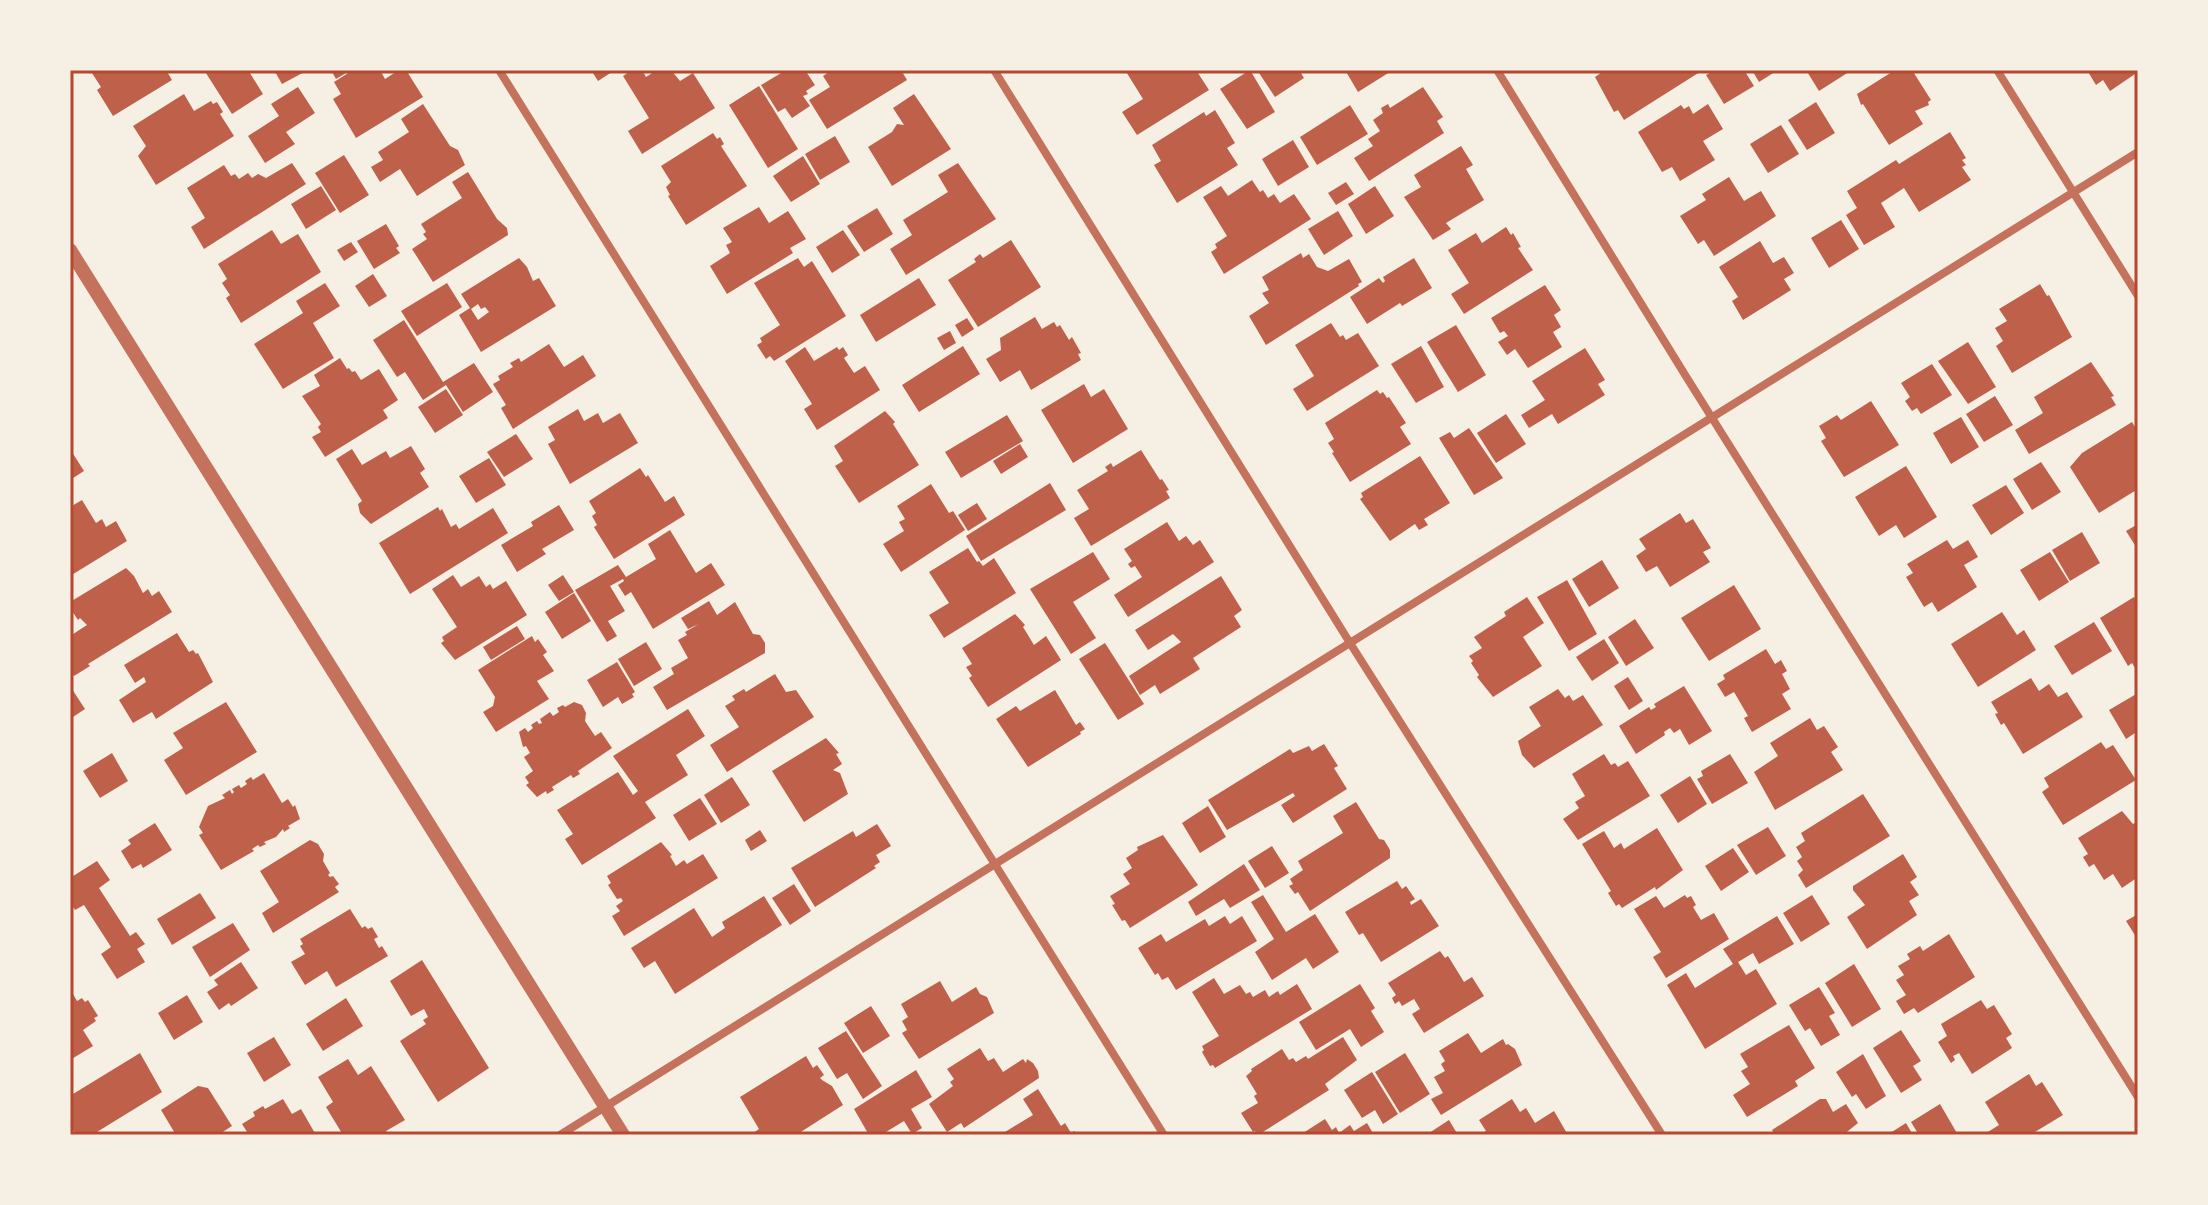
<svg xmlns="http://www.w3.org/2000/svg" width="2208" height="1205" font-family="Georgia,serif">
	<style>
		.building { fill: #bf614a; fill-rule: evenodd }
		.lines { fill: none; stroke-linecap: round; stroke-linejoin: round }
		.minor { stroke: #c5725c; stroke-width: 8 }
		.tertiary { stroke: #c5725c; stroke-width: 14 }
		.neatline { fill: none; stroke: #b5482f; stroke-width: 3 }
	</style>
	<rect width="100%" height="100%" fill="#f6efe4"/>
	<g class="building">
		<path d="M90,70h76l6,10 -59,36 -16,-26 4,-3z"/>
		<path d="M204,70h44l15,24 -31,20z"/>
		<path d="M274,70h34l-26,14z"/>
		<path d="M331,70h20l-15,9z"/>
		<path d="M353,70h27l5,9 14,-9h7l17,27 -67,41 -23,-39 8,-5 -7,-12z"/>
		<path d="M591,70h24l-17,11z"/>
		<path d="M632,70h10l4,7 11,-7h14l9,11 13,-8 22,35 -73,46 -14,-23 21,-13 -26,-42z"/>
		<path d="M786,70h19l10,15 -9,6 2,3 -5,2 7,10 -18,12 -7,-10 -7,4 -17,-27z"/>
		<path d="M832,70h69l6,10 -80,49 -18,-29 21,-13 -7,-11z"/>
		<path d="M1125,70h71l13,20 -72,45 -15,-23 21,-13z"/>
		<path d="M1250,70l25,42 -28,17 -27,-40z"/>
		<path d="M1257,70h42l5,8 -29,19z"/>
		<path d="M1345,70h48l-35,22z"/>
		<path d="M1605,70h98l-79,50 -6,-10 -4,2 -19,-35z"/>
		<path d="M1715,70h29l10,16 -30,18 -18,-29z"/>
		<path d="M1752,70h26l-19,12z"/>
		<path d="M1806,70h46l-33,21z"/>
		<path d="M1895,70h17l19,30 -3,2 1,3 -14,6 8,13 -34,21 -26,-41 -2,1 -4,-11z"/>
		<path d="M2087,70h51v2l-28,19 -7,-11 -7,5z"/>
		<path d="M759,86l39,63 -30,19 -39,-63z"/>
		<path d="M298,87l17,26 -29,19 9,12 -30,19 -17,-27 31,-20 -8,-12z"/>
		<path d="M1423,87l20,30 -6,4 7,12 -75,48 -15,-23 19,-12 -5,-7 12,-8 -7,-11 10,-7 -2,-5 7,-4 2,4z"/>
		<path d="M184,94l10,17 17,-10 2,3 4,-2 6,10 -3,2 14,22 -78,49 -18,-29 8,-10 -13,-20z"/>
		<path d="M914,94l37,55 -59,37 -24,-39 24,-15 5,-8 7,1 -11,-17z"/>
		<path d="M1816,102l19,31 -28,17 -19,-30z"/>
		<path d="M423,104l27,42 8,4 7,15 -48,31 -17,-27 -20,13 -9,-15 12,-7 -5,-8 31,-20 -8,-13z"/>
		<path d="M1708,104l15,25 -20,12 12,19 -35,21 -8,-14 -10,5 -24,-40 43,-27 3,4 5,-3 4,8z"/>
		<path d="M1350,105l18,29 -51,31 -17,-28z"/>
		<path d="M1215,110l20,33 -8,5 11,17 -61,38 -23,-38 7,-4 -9,-16 52,-33 2,4z"/>
		<path d="M1781,125l18,29 -31,19 -18,-29z"/>
		<path d="M1950,132l16,26 -4,2 4,5 -4,2 9,13 -52,32 -15,-24 -23,15 14,24 -31,18 -18,-30 11,-7 -10,-17 49,-31 3,4z"/>
		<path d="M713,133l4,6 3,-2 4,7 -3,2 26,40 -61,39 -18,-29 2,-1 -4,-8 5,-5 -10,-16z"/>
		<path d="M835,136l15,26 -30,18 -15,-26z"/>
		<path d="M1293,140l16,27 -31,19 -16,-27z"/>
		<path d="M1461,146l12,19 -7,4 18,31 -38,23 5,6 -18,11 -29,-43 17,-10 -7,-12z"/>
		<path d="M344,155l25,40 -29,18 -25,-40z"/>
		<path d="M803,156l17,28 -29,18 -18,-26z"/>
		<path d="M292,163l14,21 -102,65 -13,-22 14,-9 -18,-30 37,-23 7,11 4,-2 4,5 9,-6 4,5 6,-4 8,4z"/>
		<path d="M958,163l38,56 -90,56 -16,-26 22,-14 -9,-15 45,-28 -10,-17z"/>
		<path d="M468,172l29,47 10,9 1,7 -75,47 -21,-33 15,-10 -4,-5 3,-2 -5,-8 41,-26 -10,-16z"/>
		<path d="M1729,177l15,24 17,-10 15,25 -62,40 -10,-16 -6,4 -18,-28 26,-16 -4,-6z"/>
		<path d="M1252,180l8,12 3,-2 5,8 6,-4 6,9 14,-9 17,25 -87,55 -13,-22 6,-4 -2,-4 12,-8 -24,-39 18,-11 7,10z"/>
		<path d="M1346,182l8,12 -18,11 -8,-12z"/>
		<path d="M321,186l15,24 -30,19 -15,-25z"/>
		<path d="M1375,186l19,30 -28,18 -18,-30z"/>
		<path d="M759,207l10,16 19,-12 18,28 -16,9 3,5 -66,41 -17,-28 20,-13 -4,-8 6,-3 -9,-14z"/>
		<path d="M877,208l16,26 -29,18 -17,-26z"/>
		<path d="M1338,211l15,25 -29,19 -16,-26z"/>
		<path d="M1841,220l18,29 -30,19 -18,-30z"/>
		<path d="M386,224l13,22 -3,2 4,5 -26,16 -17,-28z"/>
		<path d="M1506,227l5,8 2,-2 8,14 -3,1 15,22 -69,44 -13,-20 18,-11 -21,-33 28,-17 6,10z"/>
		<path d="M272,230l9,14 17,-10 23,38 -80,51 -15,-25 4,-3 -8,-12 5,-4 -9,-15z"/>
		<path d="M843,230l17,25 -28,18 -16,-26z"/>
		<path d="M1011,240l30,47 -63,40 -30,-47 28,-18 -2,-3 6,-5 3,4z"/>
		<path d="M1760,241l13,22 11,-6 10,16 -10,6 7,11 -48,30 -11,-19 6,-4 -19,-30z"/>
		<path d="M351,242l7,10 -14,9 -7,-11z"/>
		<path d="M1301,253l2,5 6,-4 8,13 11,4 21,-12 13,23 -4,2 1,2 -93,59 -17,-29 20,-13 -7,-10 7,-3 -7,-13z"/>
		<path d="M519,258l8,9 6,14 6,-3 17,28 -75,46 -22,-37 11,-7 -9,-14zM478,304l3,5 4,-2 4,5 -11,8 -7,-11z"/>
		<path d="M798,258l6,9 8,-6 34,55 -72,45 -4,-5 -4,3 -9,-14 5,-3 -2,-4 20,-13 -26,-42z"/>
		<path d="M1414,258l18,30 -30,18 -2,-3 -33,21 -17,-27 29,-19 4,5 2,-2 -2,-4z"/>
		<path d="M373,274l14,22 -18,11 -14,-21z"/>
		<path d="M919,278l17,27 -60,37 -16,-27z"/>
		<path d="M325,283l15,23 -27,17 21,35 -51,31 -29,-45 49,-31 -7,-12z"/>
		<path d="M447,283l15,24 -45,29 -16,-25z"/>
		<path d="M2040,284l7,12 2,-1 23,42 -60,36 -16,-27 7,-5 -8,-13 12,-7 -8,-12z"/>
		<path d="M1545,285l16,25 -7,5 7,12 -8,5 9,15 -34,21 -13,-19 -8,6 -9,-13 10,-6 -4,-5 -4,2 -9,-15z"/>
		<path d="M1035,317l7,12 12,-7 3,5 3,-2 9,15 3,-3 9,16 -3,1 3,6 -50,30 -11,-20 -20,12 -14,-23 15,-9 -1,-12z"/>
		<path d="M967,318l7,11 -12,8 -7,-12z"/>
		<path d="M404,320l39,62 31,-19 19,29 -30,20 -17,-27 -23,15 -18,-28 -8,5 -24,-37z"/>
		<path d="M1331,323l9,14 3,-2 3,5 12,-7 21,33 -72,45 -14,-22 21,-13 -19,-31z"/>
		<path d="M1456,325l30,50 -28,17 -31,-50z"/>
		<path d="M950,331l6,12 -12,7 -7,-12z"/>
		<path d="M1968,342l28,45 -28,17 -30,-43z"/>
		<path d="M549,344l15,23 19,-12 13,21 -83,53 -12,-21 5,-3 -13,-21 7,-4 -2,-4 15,-9 -3,-4 9,-5 2,4z"/>
		<path d="M963,346l17,28 -61,38 -17,-27z"/>
		<path d="M1421,346l23,41 -28,16 -25,-39z"/>
		<path d="M805,347l9,14 23,-14 2,3 4,-3 5,8 -4,3 10,15 11,-7 15,24 -63,40 -13,-21 8,-5 -27,-43z"/>
		<path d="M1585,348l20,32 -7,4 7,11 -47,29 -6,-10 -23,14 -8,-13 24,-15 -13,-19z"/>
		<path d="M340,358l7,11 2,-1 3,4 3,-1 6,9 18,-11 19,31 -15,10 5,8 -63,39 -13,-20 9,-5 -3,-5 3,-3 -19,-28 18,-10 -6,-11z"/>
		<path d="M2091,362l23,34 -3,1 5,8 -87,49 -14,-24 28,-17 -9,-16z"/>
		<path d="M1932,364l20,31 -31,19 -4,-6 -5,3 -7,-10 5,-4 -9,-14z"/>
		<path d="M1084,384l7,13 13,-8 24,40 -55,34 -32,-53z"/>
		<path d="M446,389l17,26 -28,18 -17,-26z"/>
		<path d="M1377,390l3,4 3,-2 4,6 2,-1 17,26 -6,4 11,17 -61,38 -18,-29 2,-1 -6,-9 6,-4 -9,-16z"/>
		<path d="M1995,396l18,29 -29,17 -18,-28z"/>
		<path d="M1871,401l28,44 -55,32 -23,-36 5,-3 -7,-12 18,-11 4,5z"/>
		<path d="M578,409l6,12 14,-8 5,10 17,-10 18,30 -68,41 -22,-40 7,-4 -7,-13z"/>
		<path d="M885,411l10,11 -2,2 26,41 -60,38 -24,-37 8,-5 -9,-15z"/>
		<path d="M1506,414l20,30 -30,19 -19,-30z"/>
		<path d="M1007,415l16,26 -62,37 -16,-26z"/>
		<path d="M1961,417l18,30 -28,17 -18,-31z"/>
		<path d="M2132,422l6,10v57l-39,24 -29,-46 12,-14z"/>
		<path d="M1469,428l34,50 -29,17 -35,-57 11,-6 4,6z"/>
		<path d="M516,434l17,25 -29,18 -17,-25z"/>
		<path d="M1020,444l8,13 -27,17 -8,-13z"/>
		<path d="M411,446l14,23 -5,4 9,14 -58,37 -11,-11 -2,-9 4,-3 -26,-42 16,-10 10,16 24,-14 4,7z"/>
		<path d="M70,449l14,22 -14,9z"/>
		<path d="M1141,450l19,30 2,-1 7,11 -3,1 4,7 -79,48 -17,-28 15,-9 -12,-19 31,-19 -3,-4 6,-4 2,4z"/>
		<path d="M1420,456l30,47 -26,16 4,6 -9,5 -4,-6 -25,17 -30,-42 3,-2 -2,-4z"/>
		<path d="M489,458l17,27 -30,18 -17,-27z"/>
		<path d="M2041,462l20,30 -29,18 -19,-31z"/>
		<path d="M1906,466l31,51 -33,21 -8,-13 -17,11 -24,-39z"/>
		<path d="M640,468l6,9 2,-2 17,27 9,-6 11,19 -71,44 -20,-32 3,-2 -5,-9 4,-3 -7,-12z"/>
		<path d="M1050,483l16,27 -85,51 -15,-25z"/>
		<path d="M931,484l18,29 4,-2 12,19 -64,42 -18,-28 21,-13 -5,-9 6,-3 -8,-13z"/>
		<path d="M2006,485l18,28 -33,22 -19,-30z"/>
		<path d="M82,500l14,23 6,-4 4,8 10,-6 11,20 -57,35v-69z"/>
		<path d="M977,503l10,16 -19,12 -10,-16z"/>
		<path d="M559,505l15,25 -32,19 4,5 -29,18 -16,-27 32,-19 -2,-4z"/>
		<path d="M438,507l2,4 2,-2 9,18 5,-3 3,5 34,-21 15,25 -98,61 -31,-51z"/>
		<path d="M1680,513l6,10 7,-4 18,29 -8,4 7,10 -40,25 -13,-21 -11,6 -10,-16 10,-7 -7,-10z"/>
		<path d="M1167,522l12,19 7,-5 7,9 7,-5 14,22 -86,55 -14,-22 28,-18 -7,-11 -4,2 -3,-4 4,-3 -8,-12z"/>
		<path d="M2138,524v26l-12,-19z"/>
		<path d="M670,530l26,43 15,-10 14,22 -72,44 -22,-37 -6,4 -7,-11 6,-4 -1,-2 -13,7 15,25 -17,10 9,15 -10,6 -32,-52 43,-25 8,12 30,-18 -8,-15z"/>
		<path d="M2082,532l18,31 -30,18 -18,-31z"/>
		<path d="M1947,540l6,9 15,-9 10,17 -14,8 13,22 -39,25 -6,-10 -8,5 -18,-30 7,-4 -6,-9z"/>
		<path d="M968,548l9,14 2,-1 4,5 11,-8 22,35 -72,45 -15,-23 20,-12 -20,-31z"/>
		<path d="M1093,552l17,27 -37,23 23,36 -25,16 -41,-65z"/>
		<path d="M2050,552l19,30 -30,19 -19,-31z"/>
		<path d="M1602,560l17,28 -30,19 -17,-28z"/>
		<path d="M126,568l8,8 9,17 5,-4 4,7 7,-5 13,21 -84,52 2,2 -16,10 -4,-6v-34l17,-11 -7,-7 -2,2 -8,-12v-6z"/>
		<path d="M453,575l8,12 18,-11 7,11 4,-3 3,5 13,-8 21,34 -72,45 -14,-17 3,-2 -2,-4 15,-10 -25,-38z"/>
		<path d="M563,575l11,17 -15,9 -11,-16z"/>
		<path d="M1221,576l21,34 -8,6 7,11 -48,31 7,11 -40,25 -5,-9 -15,10 -11,-19 52,-34 -8,-8 -25,16 -13,-20z"/>
		<path d="M1567,580l30,54 -28,17 -32,-54z"/>
		<path d="M1734,585l27,44 -52,32 -28,-43z"/>
		<path d="M574,593l17,28 -29,18 -17,-27z"/>
		<path d="M1527,597l17,26 -21,14 19,29 -49,31 -16,-20 2,-2 -8,-12 2,-2 -4,-5 13,-8 -8,-11 32,-21 -2,-4z"/>
		<path d="M2134,597l4,7v69l-6,-10 -4,3 -28,-48z"/>
		<path d="M709,601l8,14 18,-13 18,32 7,1 5,8v10l-98,57 -14,-23 21,-13 -3,-6 17,-10 -10,-18 9,-5 -2,-3 14,-8 -11,5 -7,-11z"/>
		<path d="M2002,612l15,23 7,-5 12,20 -58,37 -27,-43z"/>
		<path d="M1015,614l10,11 -2,2 11,18 12,-9 15,24 -73,47 -19,-29 3,-2 -6,-9 6,-3 -10,-16z"/>
		<path d="M1635,619l19,29 -28,18 -18,-29z"/>
		<path d="M2094,622l18,29 -40,24 -18,-29z"/>
		<path d="M517,626l8,13 -34,21 -8,-13z"/>
		<path d="M177,633l12,19 4,-2 3,4 2,-1 15,29 -57,37 -4,-7 -19,11 -14,-23 27,-18 -2,-5 -9,6 -11,-18z"/>
		<path d="M532,636l3,6 3,-3 9,13 -4,3 11,16 -17,10 12,18 -53,33 -13,-20 10,-6 2,-9 -17,-27z"/>
		<path d="M1604,639l15,24 -27,18 -16,-24z"/>
		<path d="M646,642l16,27 -28,17 -16,-27z"/>
		<path d="M1105,643l39,61 -26,16 -39,-61z"/>
		<path d="M1766,649l9,15 6,-4 6,11 -5,3 8,15 -8,5 9,15 -39,23 -8,-14 4,-2 -14,-24 -9,5 -8,-13 8,-5 -2,-4z"/>
		<path d="M617,662l18,30 -3,2 2,3 -12,7 -4,-7 -15,10 -16,-27z"/>
		<path d="M775,674l11,18 10,-2 18,27 -87,55 -17,-27 29,-18 -14,-21 10,-6 -3,-4 12,-7 2,3z"/>
		<path d="M1628,677l15,24 -14,9 -15,-24z"/>
		<path d="M2031,678l8,13 10,-7 9,13 9,-5 16,25 -60,37 -19,-31 -3,2 -6,-11 3,-1 -7,-11z"/>
		<path d="M70,686l15,23 -15,10z"/>
		<path d="M1684,686l28,45 -23,14 -9,-16 -6,4 -4,-5 -6,4 1,3 -29,19 -17,-28 30,-19 2,3 5,-3 -2,-3z"/>
		<path d="M1558,689l7,9 4,-3 4,6 10,-6 20,30 -69,43 -12,-13 -4,-14 23,-15 -12,-19z"/>
		<path d="M1055,690l21,35 4,-3 5,7 -5,3 1,2 -53,33 -32,-48 20,-13 4,5z"/>
		<path d="M2138,693v38l-12,8 -17,-29z"/>
		<path d="M226,702l31,50 -71,43 -22,-35 19,-12 -10,-15z"/>
		<path d="M574,702l8,3 4,8 -1,8 10,15 6,-4 11,16 -34,23 2,3 -7,4 -2,-3 -19,12 2,3 -7,4 -1,-3 -9,6 -11,-12 3,-2 -4,-6 8,-6 -9,-14 6,-4 -4,-7 -3,1 -4,-15 6,-4 3,4 5,-4 -2,-3 6,-4 2,3 3,-1 -2,-4 10,-7 3,4 6,-4 -2,-4 6,-3 2,2z"/>
		<path d="M688,709l17,27 -29,19 12,20 -43,27 11,16 -74,47 -17,-26 8,-5 -16,-24 61,-38 15,23 5,-4 -25,-35z"/>
		<path d="M1810,718l7,12 7,-4 14,21 -7,5 12,18 -68,40 -21,-38 24,-16 -8,-13z"/>
		<path d="M826,738l13,15 -3,1 6,10 -9,6 7,3 8,21 -44,28 -32,-51z"/>
		<path d="M2101,742l5,7 7,-4 23,35 -73,45 -21,-33 7,-5 -5,-9z"/>
		<path d="M1324,744l14,22 -4,2 13,21 -54,34 -12,-18 14,-9 -2,-3 -66,37 -19,-30 82,-51 3,4 16,-7 3,5z"/>
		<path d="M112,753l16,28 -28,17 -17,-27z"/>
		<path d="M1604,754l7,11 4,-2 3,4 10,-6 22,35 -72,44 -15,-21 16,-11 -4,-6 10,-6 -13,-22z"/>
		<path d="M1730,754l18,29 -36,21 -15,-25 6,-3 -2,-5z"/>
		<path d="M264,773l18,30 6,-4 5,8 2,-2 5,14 -12,7 2,2 -6,4 -1,-3 -7,8 -12,5 2,2 -6,3 -2,-2 -6,4 2,2 -33,19 -22,-35 4,-2 -4,-6 9,-21 17,-8 -3,-3 8,-5 2,4 2,-2 -2,-3 7,-4 2,3 6,-4 -2,-3 6,-4 2,3z"/>
		<path d="M1690,776l17,28 -29,19 -18,-28z"/>
		<path d="M732,777l18,28 -29,18 -17,-28z"/>
		<path d="M1863,794l27,42 -84,52 -8,-13 5,-5 -6,-9 5,-4 -6,-10 9,-6 -4,-8z"/>
		<path d="M700,798l17,26 -28,17 -16,-26z"/>
		<path d="M1356,802l23,37 5,1 6,10v8l-80,53 -12,-19 -3,2 -6,-8 4,-2 -3,-5 13,-9 -5,-9 45,-28 -10,-17z"/>
		<path d="M1208,806l18,31 -26,16 -18,-30z"/>
		<path d="M2122,811l11,13 5,-3v56l-16,11 -9,-14 -9,6 -10,-16 -5,3 -6,-10 5,-3 -10,-16z"/>
		<path d="M155,823l17,27 -29,18 -2,-4 -9,5 -11,-18 10,-7 -3,-4z"/>
		<path d="M877,824l14,22 -15,9 4,7 -6,4 2,2 -61,39 -24,-39 62,-37 3,6z"/>
		<path d="M1768,827l18,29 -30,19 -19,-30z"/>
		<path d="M1657,828l26,42 -27,20 -1,-3 -33,21 -3,-4 -3,2 -8,-13 3,-2 -29,-47 22,-13 10,17 7,-5 3,6z"/>
		<path d="M760,830l7,11 -16,10 -6,-11z"/>
		<path d="M1163,835l35,50 -68,43 -5,-8 -3,1 -10,-16 3,-1 -5,-8 20,-12 -7,-10 9,-6 -6,-10 12,-8 -1,-3z"/>
		<path d="M310,840l8,4 6,10 -1,7 7,12 -2,2 2,2 3,-1 6,8 -4,3 4,5 -66,41 -11,-20 17,-11 -19,-31z"/>
		<path d="M661,842l11,13 -2,1 6,10 8,-6 3,4 16,-10 15,24 -94,58 -12,-20 8,-5 -4,-5 7,-5 -2,-3 -4,1 -9,-14 3,-2 -4,-7z"/>
		<path d="M1272,846l17,27 -24,15 -17,-27z"/>
		<path d="M1733,848l16,24 -28,19 -16,-25z"/>
		<path d="M1903,854l14,23 -7,5 9,13 -10,6 8,14 -50,34 -20,-32 18,-12 -12,-15v-4z"/>
		<path d="M97,861l13,19 -11,8 31,48 6,-4 9,12 -8,5 8,13 -28,17 -16,-25 10,-7 -27,-42 -9,5 -5,-8v-24z"/>
		<path d="M1244,864l16,26 -30,18 -6,-9 -28,17 -8,-14z"/>
		<path d="M1397,881l5,8 4,-3 9,13 -5,3 1,3 10,-6 18,27 -58,36 -18,-29 -4,2 -14,-23z"/>
		<path d="M794,884l17,27 -21,14 -18,-27z"/>
		<path d="M200,893l16,25 -44,27 -15,-26z"/>
		<path d="M1263,895l23,37 29,-18 24,38 -26,17 -7,-11 -34,22 -17,-28 19,-13 -23,-37z"/>
		<path d="M1685,895l2,3 4,-2 5,9 -3,2 8,13 13,-7 15,26 -63,39 -13,-21 8,-5 -27,-43 22,-13 8,12z"/>
		<path d="M1812,895l18,29 -29,18 -18,-29z"/>
		<path d="M764,896l18,29 -107,69 -20,-33 -11,7 -13,-20 63,-40 18,29 13,-9 -3,-6z"/>
		<path d="M350,909l12,19 3,-2 3,3 4,-2 6,10 -4,2 5,9 3,-2 6,10 -52,31 -9,-16 -22,14 -14,-23 14,-8 -5,-8 3,-2 -3,-5z"/>
		<path d="M2138,914v26l-12,-19z"/>
		<path d="M1225,916l5,8 12,-8 15,25 -81,49 -8,-13 -6,3 -4,-7 -3,2 -17,-27 23,-14 5,8 39,-23 4,7z"/>
		<path d="M1777,916l17,28 -35,20 -6,-11 -15,9 8,13 10,-6 21,35 -72,45 -38,-64 19,-12 9,15 38,-24 -10,-15z"/>
		<path d="M233,923l17,27 -40,27 -18,-30z"/>
		<path d="M1949,934l26,43 -57,36 -4,-5 -10,6 -8,-13 10,-6 -10,-15 8,-5 -6,-9 12,-7 -3,-5 13,-8 3,5z"/>
		<path d="M1440,951l5,7 3,-2 16,26 8,-5 12,19 -60,37 -12,-19 8,-5 -6,-10 -12,7 -3,-5 -4,3 -3,-6 4,-3 -8,-12z"/>
		<path d="M422,960l67,108 -51,34 -38,-61 26,-17 -3,-4 5,-3 -4,-8 -13,7 -21,-35z"/>
		<path d="M241,962l17,26 -27,18 -2,-3 -10,7 -12,-18 11,-7 -4,-5z"/>
		<path d="M1854,964l27,45 -29,18 -27,-44z"/>
		<path d="M1214,978l10,16 16,-9 6,9 4,-2 3,5 12,-7 4,7 9,-6 2,4 17,-11 15,25 -97,59 -2,-3 -3,1 -8,-14 2,-2 -2,-4 17,-10 -27,-44z"/>
		<path d="M940,981l12,21 24,-15 4,7 7,3 7,16 -75,46 -17,-26 5,-3 -5,-9 6,-4 -7,-13z"/>
		<path d="M1360,984l15,24 -4,3 13,21 -23,15 -11,-18 -34,21 -17,-28z"/>
		<path d="M1819,987l16,26 -6,3 11,19 -19,11 -11,-18 -5,3 -16,-26z"/>
		<path d="M73,994l4,7 5,-3 3,4 3,-2 10,16 -4,2 2,3 -13,9 10,16 -23,14v-64z"/>
		<path d="M187,995l16,27 -29,18 -16,-27z"/>
		<path d="M346,998l17,28 -40,25 -17,-27z"/>
		<path d="M1981,1000l6,9 7,-4 18,29 -6,4 6,10 -40,26 -13,-21 -6,3 2,4 -4,3 -13,-21 9,-6 -6,-12z"/>
		<path d="M871,1006l19,30 -27,17 -19,-30z"/>
		<path d="M1789,1025l26,43 -20,13 3,5 -51,31 -14,-22 17,-11 -9,-13 7,-4 -8,-13z"/>
		<path d="M1901,1030l20,31 -8,5 9,14 -21,13 -28,-45z"/>
		<path d="M846,1031l36,55 -19,13 -16,-26 -10,6 -19,-31z"/>
		<path d="M1468,1033l13,20 22,-14 3,6 2,-1 7,5 7,16 -81,50 -10,-16 12,-6 -9,-16 11,-6 -4,-7 4,-3 -6,-10z"/>
		<path d="M274,1037l17,28 -27,17 -17,-29z"/>
		<path d="M1343,1037l14,23 -32,24 4,6 -71,45 -3,-4 -2,1 -12,-19 17,-10 -4,-7 3,-2 -11,-18 6,-5 -1,-2 31,-20 7,11 4,-2 3,4 10,-6 2,3z"/>
		<path d="M980,1048l8,13 6,-3 9,14 20,-13 3,4 1,-4 6,4 5,8 1,7 -75,50 -3,-5 -14,9 -18,-28 24,-18 -3,-4 4,-3 -7,-10z"/>
		<path d="M140,1053l22,39 -70,43h-16l-6,-10v-37l3,6z"/>
		<path d="M1405,1053l25,41 -30,19 -25,-41z"/>
		<path d="M1863,1054l23,42 -20,13 -10,-15 -4,3 -16,-25z"/>
		<path d="M806,1056l7,12 4,-3 7,10 -4,3 2,2 10,6 11,19 -47,30h-46l9,-6 -19,-32z"/>
		<path d="M348,1059l10,16 13,-9 34,54 -19,11 2,4h-45l-17,-28 7,-5 -15,-25z"/>
		<path d="M916,1070l16,27 -21,12 11,19 -10,6 -8,-13 -23,14h-12l-15,-26z"/>
		<path d="M1372,1072l26,42 -15,10 -8,-14 -13,8 -18,-28z"/>
		<path d="M2029,1074l7,12 6,-4 21,33 -33,20h-47l16,-10 -14,-23z"/>
		<path d="M198,1086l10,2 24,38 -14,9h-42l-15,-25z"/>
		<path d="M1038,1089l23,37 4,-3 6,10 3,-2 3,4h-77l33,-20 -10,-16z"/>
		<path d="M283,1099l9,15 9,-5 15,26h-67l-7,-11 13,-8 -2,-4 10,-6 2,3z"/>
		<path d="M1512,1099l8,13 6,-4 9,15 19,-12 14,24h-88l6,-4 -7,-11z"/>
		<path d="M1820,1099h6l7,13 13,-8 12,19 -15,12h-68l-3,-5z"/>
		<path d="M1940,1104l18,31h-39l-8,-13z"/>
		<path d="M1325,1119l7,11 4,-3 3,6 11,-8 4,6 13,-8 7,12h-74z"/>
		<path d="M1449,1120l9,15h-32z"/>
		<path d="M1906,1123l7,12h-26z"/>
	</g>
	<g class="lines">
		<g class="minor">
			<path d="M499,70l665,1065"/>
			<path d="M994,70l356,573 312,492"/>
			<path d="M1497,70l190,308 451,719"/>
			<path d="M1997,70l141,226"/>
			<path d="M560,1135l1578,-983"/>
		</g>
		<path class="tertiary" d="M70,250l553,885"/>
	</g>
	<rect width="2208" height="1205" fill="none" stroke="#f6efe4" stroke-width="144"/>
	<rect x="72" y="72" width="2064" height="1061" class="neatline"/>
</svg>
